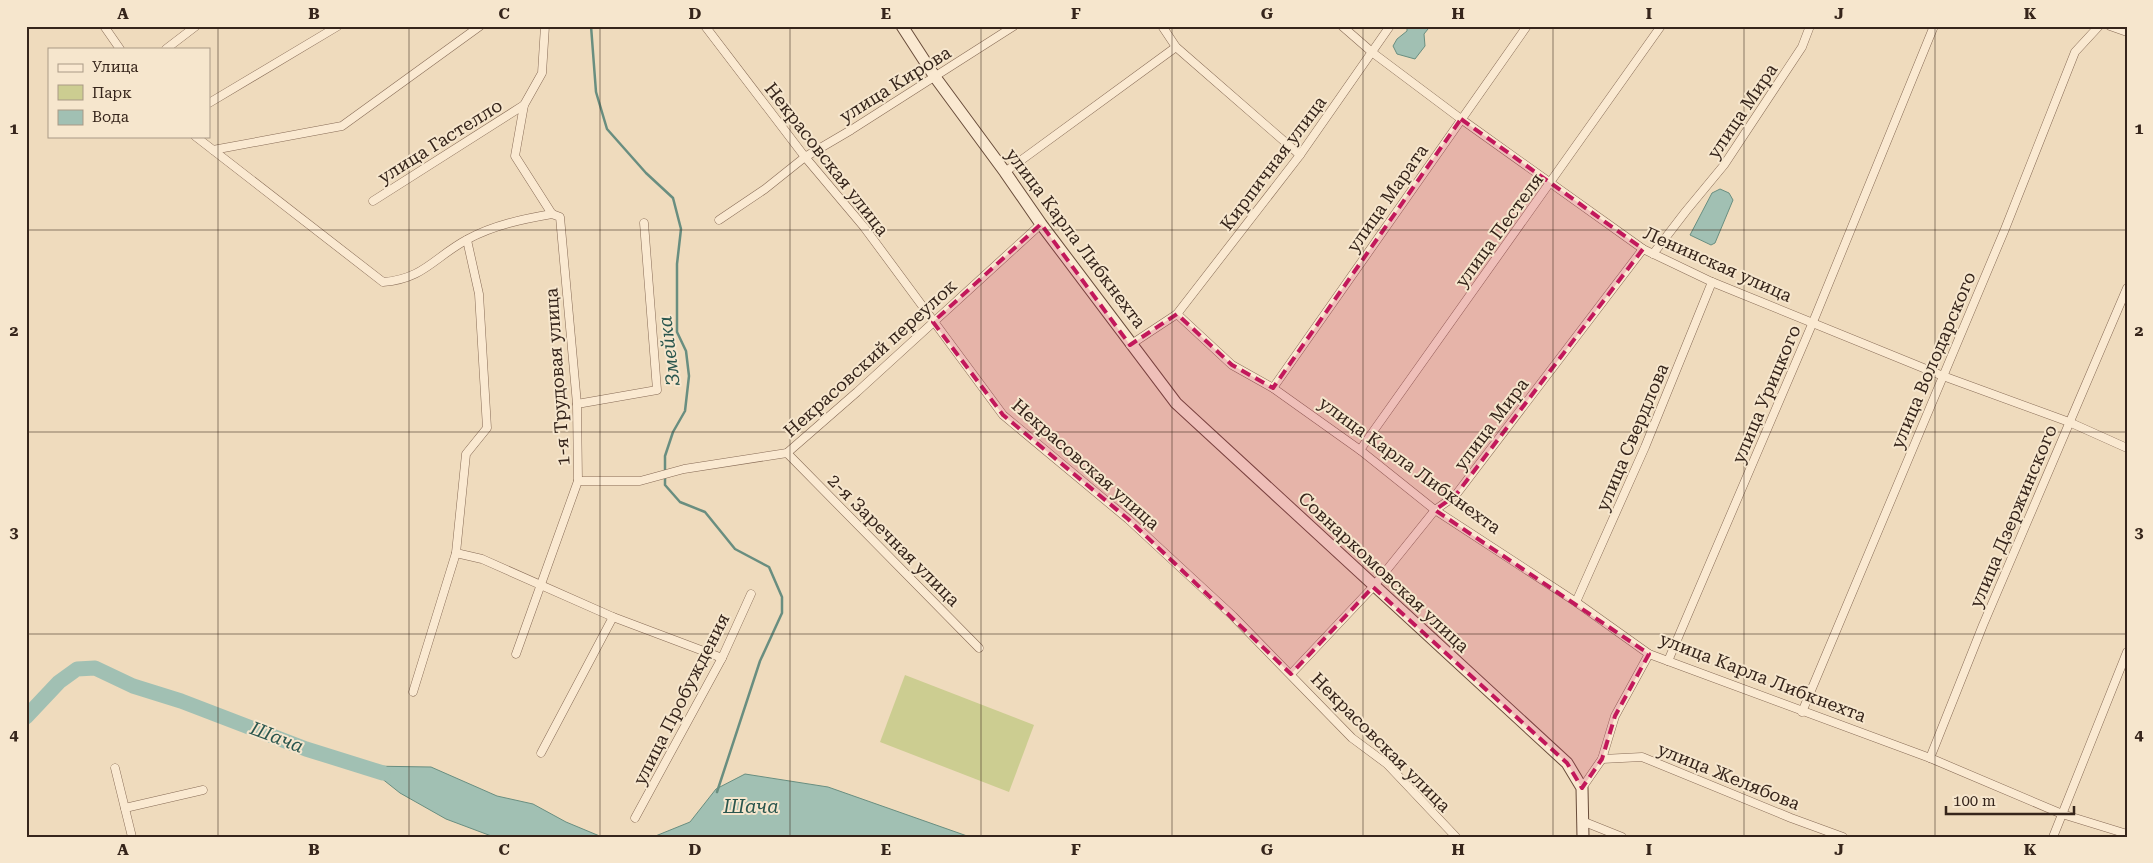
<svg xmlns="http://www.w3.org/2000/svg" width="2153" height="863" font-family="'Roboto Serif',serif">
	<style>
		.green { fill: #cccd91 }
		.water { fill: #a1c0b3; stroke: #698e80 }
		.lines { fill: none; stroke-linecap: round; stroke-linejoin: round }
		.stream { stroke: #698e80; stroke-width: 2.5 }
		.river { stroke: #a1c0b3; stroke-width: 15 }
		.street-casing { stroke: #876b56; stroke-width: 9 }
		.secondary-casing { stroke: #694c3a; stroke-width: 13 }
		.street { stroke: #fae9d1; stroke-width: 8 }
		.secondary { stroke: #fae9d1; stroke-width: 11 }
		.marked { fill: #c2185b; fill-opacity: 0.2; stroke: #c2185b; stroke-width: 4; stroke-dasharray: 10 6; stroke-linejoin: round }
		.grid { fill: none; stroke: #36251b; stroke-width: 1; stroke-opacity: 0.55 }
		.labels { text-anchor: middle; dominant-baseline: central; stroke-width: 4; stroke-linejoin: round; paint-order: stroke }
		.street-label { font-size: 18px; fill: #36251b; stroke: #f6e6cd }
		.water-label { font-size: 19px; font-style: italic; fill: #2a564e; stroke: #f6e6cd }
		.neatline { fill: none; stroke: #36251b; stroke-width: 2 }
		.grid-label { font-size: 16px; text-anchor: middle; font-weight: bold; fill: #36251b }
	</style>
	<rect width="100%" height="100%" fill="#efdbbd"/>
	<path class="green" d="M905,675l129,50 -25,67 -129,-50z"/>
	<g class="water">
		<path d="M1407,26h18l3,3 -4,5 1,12 -10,13 -18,-5 -4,-8 4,-7 10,-8z"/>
		<path d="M1720,189l9,4 4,7 -18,43 -4,2 -21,-10 22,-42z"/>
		<path d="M366,766l65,1 66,29 36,8 33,18 36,15h-108l-48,-18 -46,-26z"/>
		<path d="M745,774l83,13 142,50h-317l37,-15 26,-33z"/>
	</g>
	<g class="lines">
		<path class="stream" d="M591,26l5,66 11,37 39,44 27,25 8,31 -4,35v68l9,19 3,25 -4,35 -12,21 -8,24v29l15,17 25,10 30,37 34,18 13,30v16l-22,48 -43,131"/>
		<path class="river" d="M26,717l33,-35 18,-13 18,-1 38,18 48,15 125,48 77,24"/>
		<g class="street-casing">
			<g id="street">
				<path d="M104,26l16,23"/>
				<path d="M545,26l-3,47 -18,32 -9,51 37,58"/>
				<path d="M705,26l100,131 59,70 139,188 125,104 105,97 119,122 35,26 69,73"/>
				<path d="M1162,26l14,21 124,108"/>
				<path d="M1342,26l31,27 88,66 182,130 69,33 231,94 126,46 58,26"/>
				<path d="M2110,26l17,6"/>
				<path d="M166,49l30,-23"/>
				<path d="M209,103l129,-77"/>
				<path d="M195,136l188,146c41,-3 51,-25 85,-43 26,-14 55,-20 84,-25"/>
				<path d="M213,150l129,-24 138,-100"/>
				<path d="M1005,172l171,-125"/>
				<path d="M373,201l151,-96"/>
				<path d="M719,220l46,-31 40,-32 46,-27 163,-104"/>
				<path d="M1653,254l33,-43 38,-46 78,-118 8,-21"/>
				<path d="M1177,314l123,-159 90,-129"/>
				<path d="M1130,345l47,-31 55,51 41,23 87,62 75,60 141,92 73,52 281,104 132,56 65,20"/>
				<path d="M1273,388l254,-362"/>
				<path d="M577,404l80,-14 -13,-167"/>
				<path d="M1360,450l301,-424"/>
				<path d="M787,453l192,195"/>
				<path d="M578,481h62l44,-12 103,-16 70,-61 184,-168"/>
				<path d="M456,553l26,6 131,58 109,41"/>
				<path d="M1576,602l69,-155 67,-165"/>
				<path d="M516,654l62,-173 -1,-77 -17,-187 -8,-3"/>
				<path d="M1668,661l145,-339 121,-296"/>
				<path d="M1291,674l82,-87 62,-77 20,-14 188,-247"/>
				<path d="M413,692l43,-139 10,-99 21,-26 -8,-134 -12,-54"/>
				<path d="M1802,712l203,-483 70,-177 24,-26"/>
				<path d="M541,753l72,-136"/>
				<path d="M1930,758l53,-133 144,-337"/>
				<path d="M1602,759l40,-2 149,61 52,19"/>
				<path d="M115,768l17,69"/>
				<path d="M1582,788l20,-29 13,-43 34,-62"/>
				<path d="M125,808l78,-18"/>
				<path d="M635,818l87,-160 29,-64"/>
				<path d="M1582,821l40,16"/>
				<path d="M2053,837l74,-185"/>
			</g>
		</g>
		<g class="secondary-casing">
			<path id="secondary" d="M902,26l33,51 70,95 36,52 135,179 391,360 15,25 1,49"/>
		</g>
		<use href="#street" class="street"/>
		<use href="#secondary" class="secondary"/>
	</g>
	<path class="marked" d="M1461,119l182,130 -188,247 -20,14 214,144 -34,62 -13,43 -20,29 -15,-25 -194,-176 -82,87 -163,-155 -125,-104 -70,-93 108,-98 89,121 47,-31 55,51 41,23z"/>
	<path class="grid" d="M218,26v811M409,26v811M600,26v811M790,26v811M981,26v811M1172,26v811M1363,26v811M1553,26v811M1744,26v811M1935,26v811M26,230h2101M26,432h2101M26,634h2101"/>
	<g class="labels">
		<g class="street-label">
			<text transform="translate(895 84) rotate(-32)">улица Кирова</text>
			<text transform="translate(1742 111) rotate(-56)">улица Мира</text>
			<text transform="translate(440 141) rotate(-32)">улица Гастелло</text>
			<text transform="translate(827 159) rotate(52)">Некрасовская улица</text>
			<text transform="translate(1273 163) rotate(-53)">Кирпичная улица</text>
			<text transform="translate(1387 198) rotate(-55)">улица Марата</text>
			<text transform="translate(1499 230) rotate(-54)">улица Пестеля</text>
			<text transform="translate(1076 238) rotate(53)">улица Карла Либкнехта</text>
			<text transform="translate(1718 264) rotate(24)">Ленинская улица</text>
			<text transform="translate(870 358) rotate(-42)">Некрасовский переулок</text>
			<text transform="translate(1933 360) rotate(-67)">улица Володарского</text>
			<text transform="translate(557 377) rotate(-94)">1-я Трудовая улица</text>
			<text transform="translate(1766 394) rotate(-67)">улица Урицкого</text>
			<text transform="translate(1491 424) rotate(-53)">улица Мира</text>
			<text transform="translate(1632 437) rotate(-67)">улица Свердлова</text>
			<text transform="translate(1086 464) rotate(41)">Некрасовская улица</text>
			<text transform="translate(1410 465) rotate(36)">улица Карла Либкнехта</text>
			<text transform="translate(2013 516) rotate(-67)">улица Дзержинского</text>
			<text transform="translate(894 540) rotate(45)">2-я Заречная улица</text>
			<text transform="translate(1384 572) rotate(43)">Совнаркомовская улица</text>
			<text transform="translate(1763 677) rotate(21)">улица Карла Либкнехта</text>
			<text transform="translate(681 699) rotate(-63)">улица Пробуждения</text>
			<text transform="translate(1381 742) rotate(45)">Некрасовская улица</text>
			<text transform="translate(1729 776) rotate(22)">улица Желябова</text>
		</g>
		<g class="water-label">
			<text transform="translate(669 351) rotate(-97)">Змейка</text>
			<text transform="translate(277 737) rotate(21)">Шача</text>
			<text x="751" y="806">Шача</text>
		</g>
	</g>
	<rect width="2153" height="863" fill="none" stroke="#f6e6cd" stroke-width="55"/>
	<rect x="48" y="48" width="162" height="90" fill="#f6e6cd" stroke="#a99986"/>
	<rect x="58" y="64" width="25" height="8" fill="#fae9d1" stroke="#a99986"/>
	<text x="92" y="72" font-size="15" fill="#36251b">Улица</text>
	<rect x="58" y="85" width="25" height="15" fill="#cccd91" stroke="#a99986"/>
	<text x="92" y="98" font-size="15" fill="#36251b">Парк</text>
	<rect x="58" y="110" width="25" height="15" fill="#a1c0b3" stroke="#a99986"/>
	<text x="92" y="122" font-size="15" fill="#36251b">Вода</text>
	<path d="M1946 806v8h128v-8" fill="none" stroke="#36251b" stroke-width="2.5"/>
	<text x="1953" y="806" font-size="15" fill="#36251b" stroke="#f6e6cd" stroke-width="4" paint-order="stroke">100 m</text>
	<rect x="28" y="28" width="2098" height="808" class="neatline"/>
	<g class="grid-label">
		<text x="123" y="19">A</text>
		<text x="314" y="19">B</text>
		<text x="504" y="19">C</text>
		<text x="695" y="19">D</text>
		<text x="886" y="19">E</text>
		<text x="1076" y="19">F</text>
		<text x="1267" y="19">G</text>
		<text x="1458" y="19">H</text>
		<text x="1649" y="19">I</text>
		<text x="1839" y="19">J</text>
		<text x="2030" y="19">K</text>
		<text x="14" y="134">1</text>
		<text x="2139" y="134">1</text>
		<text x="14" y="336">2</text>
		<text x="2139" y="336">2</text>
		<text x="14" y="538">3</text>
		<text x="2139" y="538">3</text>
		<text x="14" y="740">4</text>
		<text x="2139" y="740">4</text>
		<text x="123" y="855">A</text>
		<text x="314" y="855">B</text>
		<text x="504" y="855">C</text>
		<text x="695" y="855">D</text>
		<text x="886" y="855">E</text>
		<text x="1076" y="855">F</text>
		<text x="1267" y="855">G</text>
		<text x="1458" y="855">H</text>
		<text x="1649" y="855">I</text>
		<text x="1839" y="855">J</text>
		<text x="2030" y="855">K</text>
	</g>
</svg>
